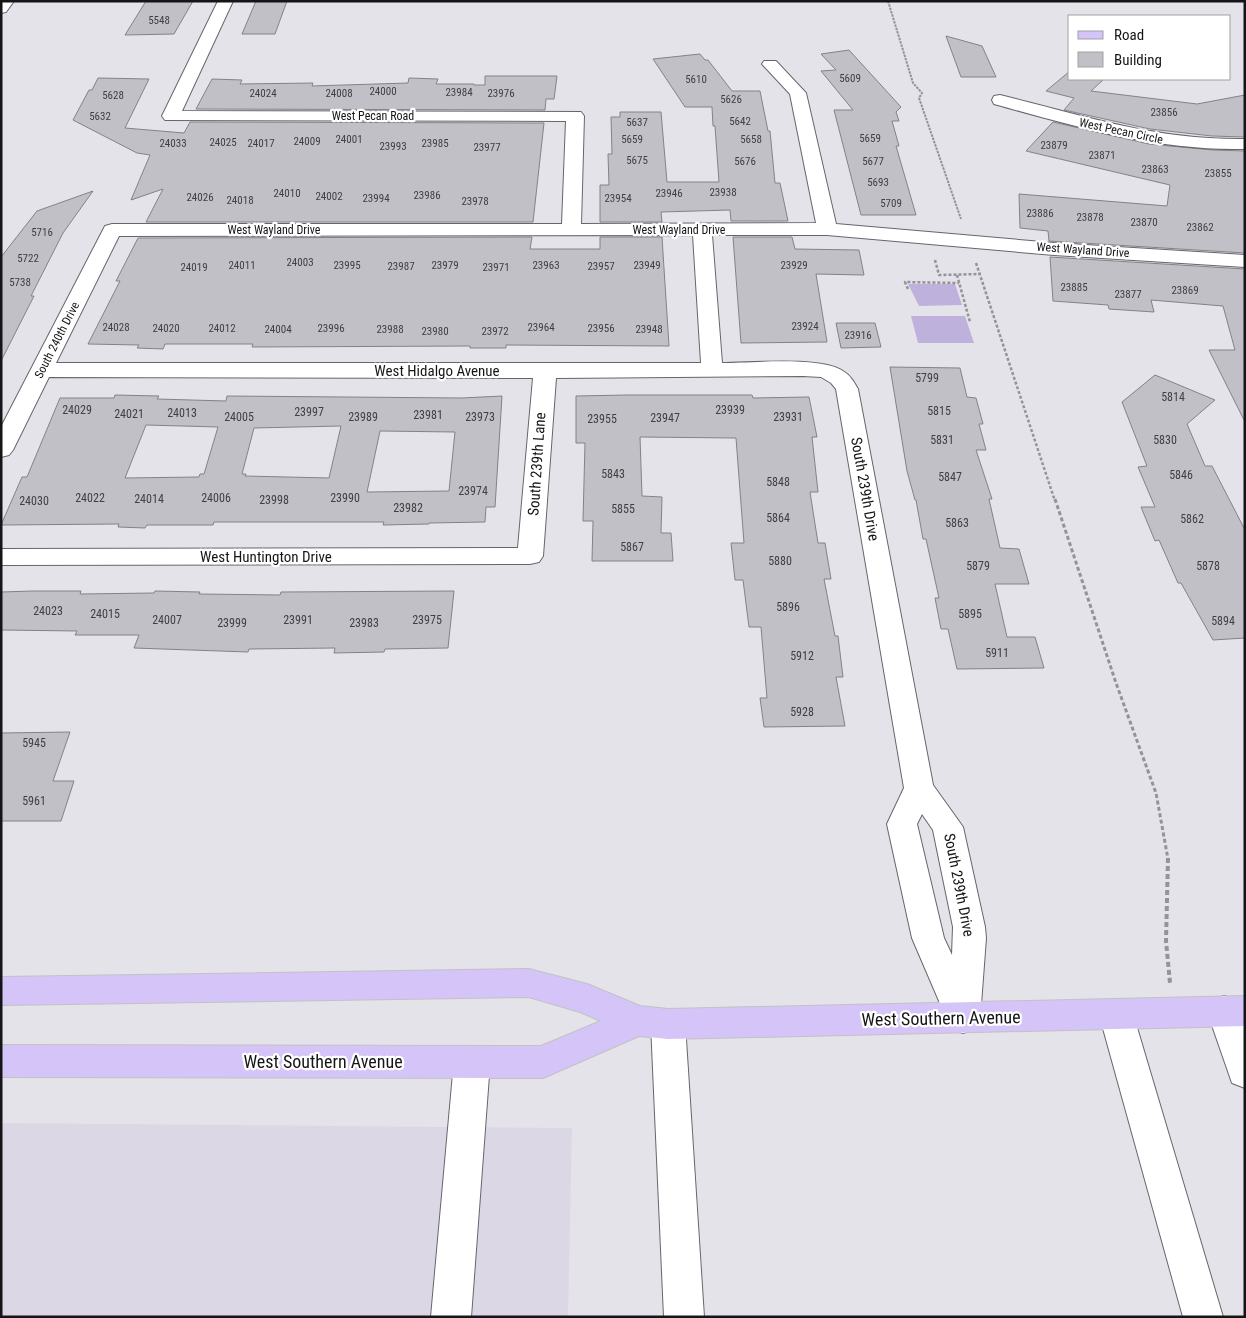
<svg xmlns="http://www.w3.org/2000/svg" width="1246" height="1318" font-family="'Roboto Condensed',sans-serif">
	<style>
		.built { fill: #dbd7e5 }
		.green { fill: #beb2dd }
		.building { fill: #c1c0c6; stroke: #838288; fill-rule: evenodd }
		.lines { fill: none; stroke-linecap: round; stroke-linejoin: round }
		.minor-casing { stroke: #67656b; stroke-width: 2 }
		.major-casing { stroke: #c2c2c3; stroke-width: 2 }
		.path-far3 { stroke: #949398; stroke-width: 2; stroke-dasharray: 2.5 1; stroke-linecap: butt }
		.path-far2 { stroke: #949398; stroke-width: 2.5; stroke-dasharray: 3 2; stroke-linecap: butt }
		.path-far1 { stroke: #949398; stroke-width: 3; stroke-dasharray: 4 2.5; stroke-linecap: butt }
		.path { stroke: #949398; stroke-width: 4; stroke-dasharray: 5 3; stroke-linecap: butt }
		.minor { fill: #fff; fill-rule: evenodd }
		.major { fill: #d5c4f7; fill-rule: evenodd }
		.labels { text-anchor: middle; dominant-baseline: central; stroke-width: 4.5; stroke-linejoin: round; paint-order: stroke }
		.far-number-label { font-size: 11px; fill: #404043 }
		.far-street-label { font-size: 12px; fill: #151517; stroke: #fff }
		.number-label { font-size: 12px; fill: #404043 }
		.street-label { font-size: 15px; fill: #151517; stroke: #fff }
		.near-street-label { font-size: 18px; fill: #151517; stroke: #fff }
	</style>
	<rect width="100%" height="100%" fill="#e5e3ea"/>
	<path class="built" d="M1,1123l571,5 -4,189h-567z"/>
	<g class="green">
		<path d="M908,284h47l7,21 -43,1z"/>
		<path d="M911,316h54l9,27h-56z"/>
	</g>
	<g class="building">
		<path d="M146,1h47l-19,33 -49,1z"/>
		<path d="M256,1h31l-12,33h-33z"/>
		<path d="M946,36l36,10 14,31h-35z"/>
		<path d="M849,50l52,57 -5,5 3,9h-7l7,25h-3l20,69h-55l-27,-105h19l-32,-39 15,-1 -15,-16z"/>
		<path d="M700,54l5,6h3l24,31h28l8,40h2l5,52h5l8,38h-57l-1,-11 -69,2 1,10h-62v-37h9l-1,-31h4l-1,-37h9v-5h41l6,70h52l-4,-56h-2l-1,-19h-27l-32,-48z"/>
		<path d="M1070,71v8h34l-13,12 106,13 48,-9v42l-33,-1 -62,-7 -86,-19 10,-12 -28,-7z"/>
		<path d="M485,76h72l-3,23h-8l-1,11 -349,-1 16,-30 30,1 -2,4 73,-1 -1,3 96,-3 1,-5 29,1 -2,5h38v1h11z"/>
		<path d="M98,78l51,1 -24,49 59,5 6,-11 354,1 -11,99h-387l17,-33 -32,11 19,-45 -13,-2 -64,-33 16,-30h3z"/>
		<path d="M1053,122l96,22 64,6 32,1v102l-196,-12 -1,-10 -28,-3 -1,-34 148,12 3,-21 -144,-34z"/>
		<path d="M93,191l-30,42 -32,63h3l-33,65v-104l36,-46z"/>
		<path d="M532,237l-2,12h70v-12h62l7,109 -163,-1v3h-36v-2l-218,1 1,-3h-88l-2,5 -26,-1 2,-3 -51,-1 32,-63h-4l22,-43z"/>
		<path d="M733,237h59l3,12 64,1 5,25 -48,-1 11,68 -86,1z"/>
		<path d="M1050,257l195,12v153l-36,-72h26l-12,-44 -72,-6 3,12 -45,-3 -1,-4 -55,-4z"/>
		<path d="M836,323h39l6,24 -40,1z"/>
		<path d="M890,367l70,1 7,29 9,1 7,26h-4l7,26h-10l16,49h-3l11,49 19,1 10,35h-34l12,53h28l9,31 -87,1 -9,-40h-7l-6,-31h4l-13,-59h-3l-7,-39h-1l-8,-29z"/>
		<path d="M1155,375l60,25 -28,24 18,42h7l33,64v108l-32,2 -32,-57h-3l-19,-43 -4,1 -14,-34h14l-17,-40 9,-1 -25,-64z"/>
		<path d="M115,395l44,1 -2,3 69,2 1,-5 235,2 40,-2 -7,111h-9l-1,15 -56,1v1l-46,1 1,-3h-170l-1,3h-66l-2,3 -27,-1 1,-3 -118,1 21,-48h5l33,-79h54zM146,425l72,2 -14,47h-4l-1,3 -74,1zM341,426l-12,52 -84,-2 1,-2h-4l12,-46zM380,431l75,1 -6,59 -82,1z"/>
		<path d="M627,395h125l1,3 56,-1 8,40h-5l6,55h-8l8,51h7l6,36h-7l11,57h3l5,41h-7l9,49 -81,1 -4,-29h7l-6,-71h-12l-6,-47h-8l-4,-37h13l-8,-105 -96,-1 2,59 20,1 -1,36h10l2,28h-81l1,-40h-10l2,-78h-9v-47z"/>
		<path d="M32,591h49l-1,3 74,-1 1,-2 45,1 -1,2 81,1 1,-3 173,-1 -6,57 -63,1 -1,3 -50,1 1,-5 -86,1 -1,3 -114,-4 5,-13h-64l2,-4 -76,-1v-38z"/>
		<path d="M70,732l-17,49h21l-13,40h-60v-88z"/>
	</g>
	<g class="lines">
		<g class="minor-casing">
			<g id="minor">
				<path d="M1,1h13l-8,11 -5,1z"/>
				<path d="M218,1h15l-51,110 399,1 3,4 -3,108 235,-1 -26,-129 -28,-30 2,-3h12l30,32 30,131 218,19 191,12v12l-191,-12 -227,-20h-115l10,128c30,0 97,-7 121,8 7,4 11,11 15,18l75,396 30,42 22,100 1,11 -6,80 -5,11 -12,4 -12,-4 -39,-91 -25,-114 17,-36 -68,-399 -5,-6 -10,-6 -18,-1 -247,2 -13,178 -4,6 -9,2 -529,1v-16l517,-1 15,-170 -484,-1 -36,73 -4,5 -8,2v-30l104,-201 7,-2h450l4,-103 -401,-1 -3,-4zM693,235l8,128h-645l63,-127zM922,814l11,16 20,97 -1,28 -8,-17 -27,-114z"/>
				<path d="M1000,95c86,21 154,45 245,44v10c-87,2 -168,-22 -251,-45l-2,-4 2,-4z"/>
				<path d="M1224,996l12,5 9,20v67l-13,-5 -25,-72 5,-10z"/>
				<path d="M1116,999l12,5 5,10 90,303h-40l-84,-303 5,-10z"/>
				<path d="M668,1009l12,4 5,11 19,293h-40l-13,-293 5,-11z"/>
				<path d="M472,1046l12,5 6,11 -19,255h-40l23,-255 6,-11z"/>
			</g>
		</g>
		<g class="major-casing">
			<path id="major" d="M529,969l58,15 53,22 28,3 577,-13v30l-577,13 -29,-3 -96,42 -542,-1v-32l540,1 60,-25 -21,-9 -51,-15 -528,8v-28z"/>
		</g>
		<path class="path-far3" d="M888,1l25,82 9,10 -3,5 42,121"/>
		<g class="path-far2">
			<path d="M935,260l4,15 40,-1"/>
			<path d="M976,263l79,238"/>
			<path d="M957,275l13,47"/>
			<path d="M908,289l-3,-7 54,1"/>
		</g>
		<path class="path-far1" d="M1055,499l61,184 40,110 12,66"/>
		<path class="path" d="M1168,858l-2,83 4,42"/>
		<use href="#minor" class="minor"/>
		<use href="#major" class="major"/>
	</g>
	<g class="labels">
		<g class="far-number-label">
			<text x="159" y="20">5548</text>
			<text x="850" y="78">5609</text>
			<text x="696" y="79">5610</text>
			<text x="383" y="91">24000</text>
			<text x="459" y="92">23984</text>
			<text x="263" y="93">24024</text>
			<text x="339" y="93">24008</text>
			<text x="501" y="93">23976</text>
			<text x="113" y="95">5628</text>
			<text x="731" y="99">5626</text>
			<text x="1164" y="112">23856</text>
			<text x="100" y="116">5632</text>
			<text x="740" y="121">5642</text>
			<text x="637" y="122">5637</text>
			<text x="870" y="138">5659</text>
			<text x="349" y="139">24001</text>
			<text x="632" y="139">5659</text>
			<text x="751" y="139">5658</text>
			<text x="307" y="141">24009</text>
			<text x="223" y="142">24025</text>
			<text x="173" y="143">24033</text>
			<text x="261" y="143">24017</text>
			<text x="435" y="143">23985</text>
			<text x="1054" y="145">23879</text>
			<text x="393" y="146">23993</text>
			<text x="487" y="147">23977</text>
			<text x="1102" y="155">23871</text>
			<text x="637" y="160">5675</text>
			<text x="745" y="161">5676</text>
			<text x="873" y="161">5677</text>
			<text x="1155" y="169">23863</text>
			<text x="1218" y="173">23855</text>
			<text x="878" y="182">5693</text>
			<text x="723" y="192">23938</text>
			<text x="287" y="193">24010</text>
			<text x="669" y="193">23946</text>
			<text x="427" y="195">23986</text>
			<text x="329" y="196">24002</text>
			<text x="200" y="197">24026</text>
			<text x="376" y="198">23994</text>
			<text x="618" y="198">23954</text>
			<text x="240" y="200">24018</text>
			<text x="475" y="201">23978</text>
			<text x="891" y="203">5709</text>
			<text x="1040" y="213">23886</text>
			<text x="1090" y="217">23878</text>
			<text x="1144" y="222">23870</text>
			<text x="1200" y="227">23862</text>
			<text x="42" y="232">5716</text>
			<text x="28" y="258">5722</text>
			<text x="300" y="262">24003</text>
			<text x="242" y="265">24011</text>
			<text x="347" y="265">23995</text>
			<text x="445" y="265">23979</text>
			<text x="546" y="265">23963</text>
			<text x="647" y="265">23949</text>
			<text x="794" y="265">23929</text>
			<text x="401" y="266">23987</text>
			<text x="601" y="266">23957</text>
			<text x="194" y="267">24019</text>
			<text x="496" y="267">23971</text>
			<text x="20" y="282">5738</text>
			<text x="1074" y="287">23885</text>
			<text x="1185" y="290">23869</text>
			<text x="1128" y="294">23877</text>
			<text x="805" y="326">23924</text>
			<text x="116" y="327">24028</text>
			<text x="541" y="327">23964</text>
			<text x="166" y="328">24020</text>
			<text x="222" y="328">24012</text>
			<text x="331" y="328">23996</text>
			<text x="601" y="328">23956</text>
			<text x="278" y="329">24004</text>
			<text x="390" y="329">23988</text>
			<text x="649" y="329">23948</text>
			<text x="435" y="331">23980</text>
			<text x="495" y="331">23972</text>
			<text x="858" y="335">23916</text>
		</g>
		<g class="far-street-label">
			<text x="373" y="116">West Pecan Road</text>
			<text transform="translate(1121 131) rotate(12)">West Pecan Circle</text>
			<text x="274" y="230">West Wayland Drive</text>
			<text x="679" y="230">West Wayland Drive</text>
			<text transform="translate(1083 250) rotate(4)">West Wayland Drive</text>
			<text transform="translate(57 340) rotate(-63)">South 240th Drive</text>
		</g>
		<g class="number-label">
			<text x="927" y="378">5799</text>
			<text x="1173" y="397">5814</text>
			<text x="77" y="410">24029</text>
			<text x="730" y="410">23939</text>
			<text x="939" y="411">5815</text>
			<text x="309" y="412">23997</text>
			<text x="182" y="413">24013</text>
			<text x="129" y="414">24021</text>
			<text x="428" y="415">23981</text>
			<text x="239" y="417">24005</text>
			<text x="363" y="417">23989</text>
			<text x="480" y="417">23973</text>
			<text x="788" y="417">23931</text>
			<text x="665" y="418">23947</text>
			<text x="602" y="419">23955</text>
			<text x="942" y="440">5831</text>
			<text x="1165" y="440">5830</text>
			<text x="613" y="474">5843</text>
			<text x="1181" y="475">5846</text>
			<text x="950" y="477">5847</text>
			<text x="778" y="482">5848</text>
			<text x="473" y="491">23974</text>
			<text x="90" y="498">24022</text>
			<text x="216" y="498">24006</text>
			<text x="345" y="498">23990</text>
			<text x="149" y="499">24014</text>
			<text x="274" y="500">23998</text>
			<text x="34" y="501">24030</text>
			<text x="408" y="508">23982</text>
			<text x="623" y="509">5855</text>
			<text x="778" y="518">5864</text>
			<text x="1192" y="519">5862</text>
			<text x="957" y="523">5863</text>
			<text x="632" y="547">5867</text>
			<text x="780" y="561">5880</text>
			<text x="978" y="566">5879</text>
			<text x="1208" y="566">5878</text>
			<text x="788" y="607">5896</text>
			<text x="48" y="611">24023</text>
			<text x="105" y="614">24015</text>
			<text x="970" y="614">5895</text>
			<text x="167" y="620">24007</text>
			<text x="298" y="620">23991</text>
			<text x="427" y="620">23975</text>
			<text x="1223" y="621">5894</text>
			<text x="232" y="623">23999</text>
			<text x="364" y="623">23983</text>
			<text x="997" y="653">5911</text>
			<text x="802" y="656">5912</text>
			<text x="802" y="712">5928</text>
			<text x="34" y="743">5945</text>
			<text x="34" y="801">5961</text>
		</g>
		<g class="street-label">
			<text x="437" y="371">West Hidalgo Avenue</text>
			<text transform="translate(537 464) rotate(-86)">South 239th Lane</text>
			<text transform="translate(865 489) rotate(80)">South 239th Drive</text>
			<text x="266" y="557">West Huntington Drive</text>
			<text transform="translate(959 885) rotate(79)">South 239th Drive</text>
		</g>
		<g class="near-street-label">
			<text transform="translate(941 1018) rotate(-1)">West Southern Avenue</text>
			<text x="323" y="1061">West Southern Avenue</text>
		</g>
	</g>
	<rect width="1246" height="1318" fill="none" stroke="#151517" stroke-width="5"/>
	<rect x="1068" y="15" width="162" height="65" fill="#ffffff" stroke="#a1a1a2"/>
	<rect x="1078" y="31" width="25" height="8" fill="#d5c4f7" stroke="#a1a1a2"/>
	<text x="1114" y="40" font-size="15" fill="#151517">Road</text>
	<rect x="1078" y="52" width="25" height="15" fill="#c1c0c6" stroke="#a1a1a2"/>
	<text x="1114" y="65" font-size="15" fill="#151517">Building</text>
</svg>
